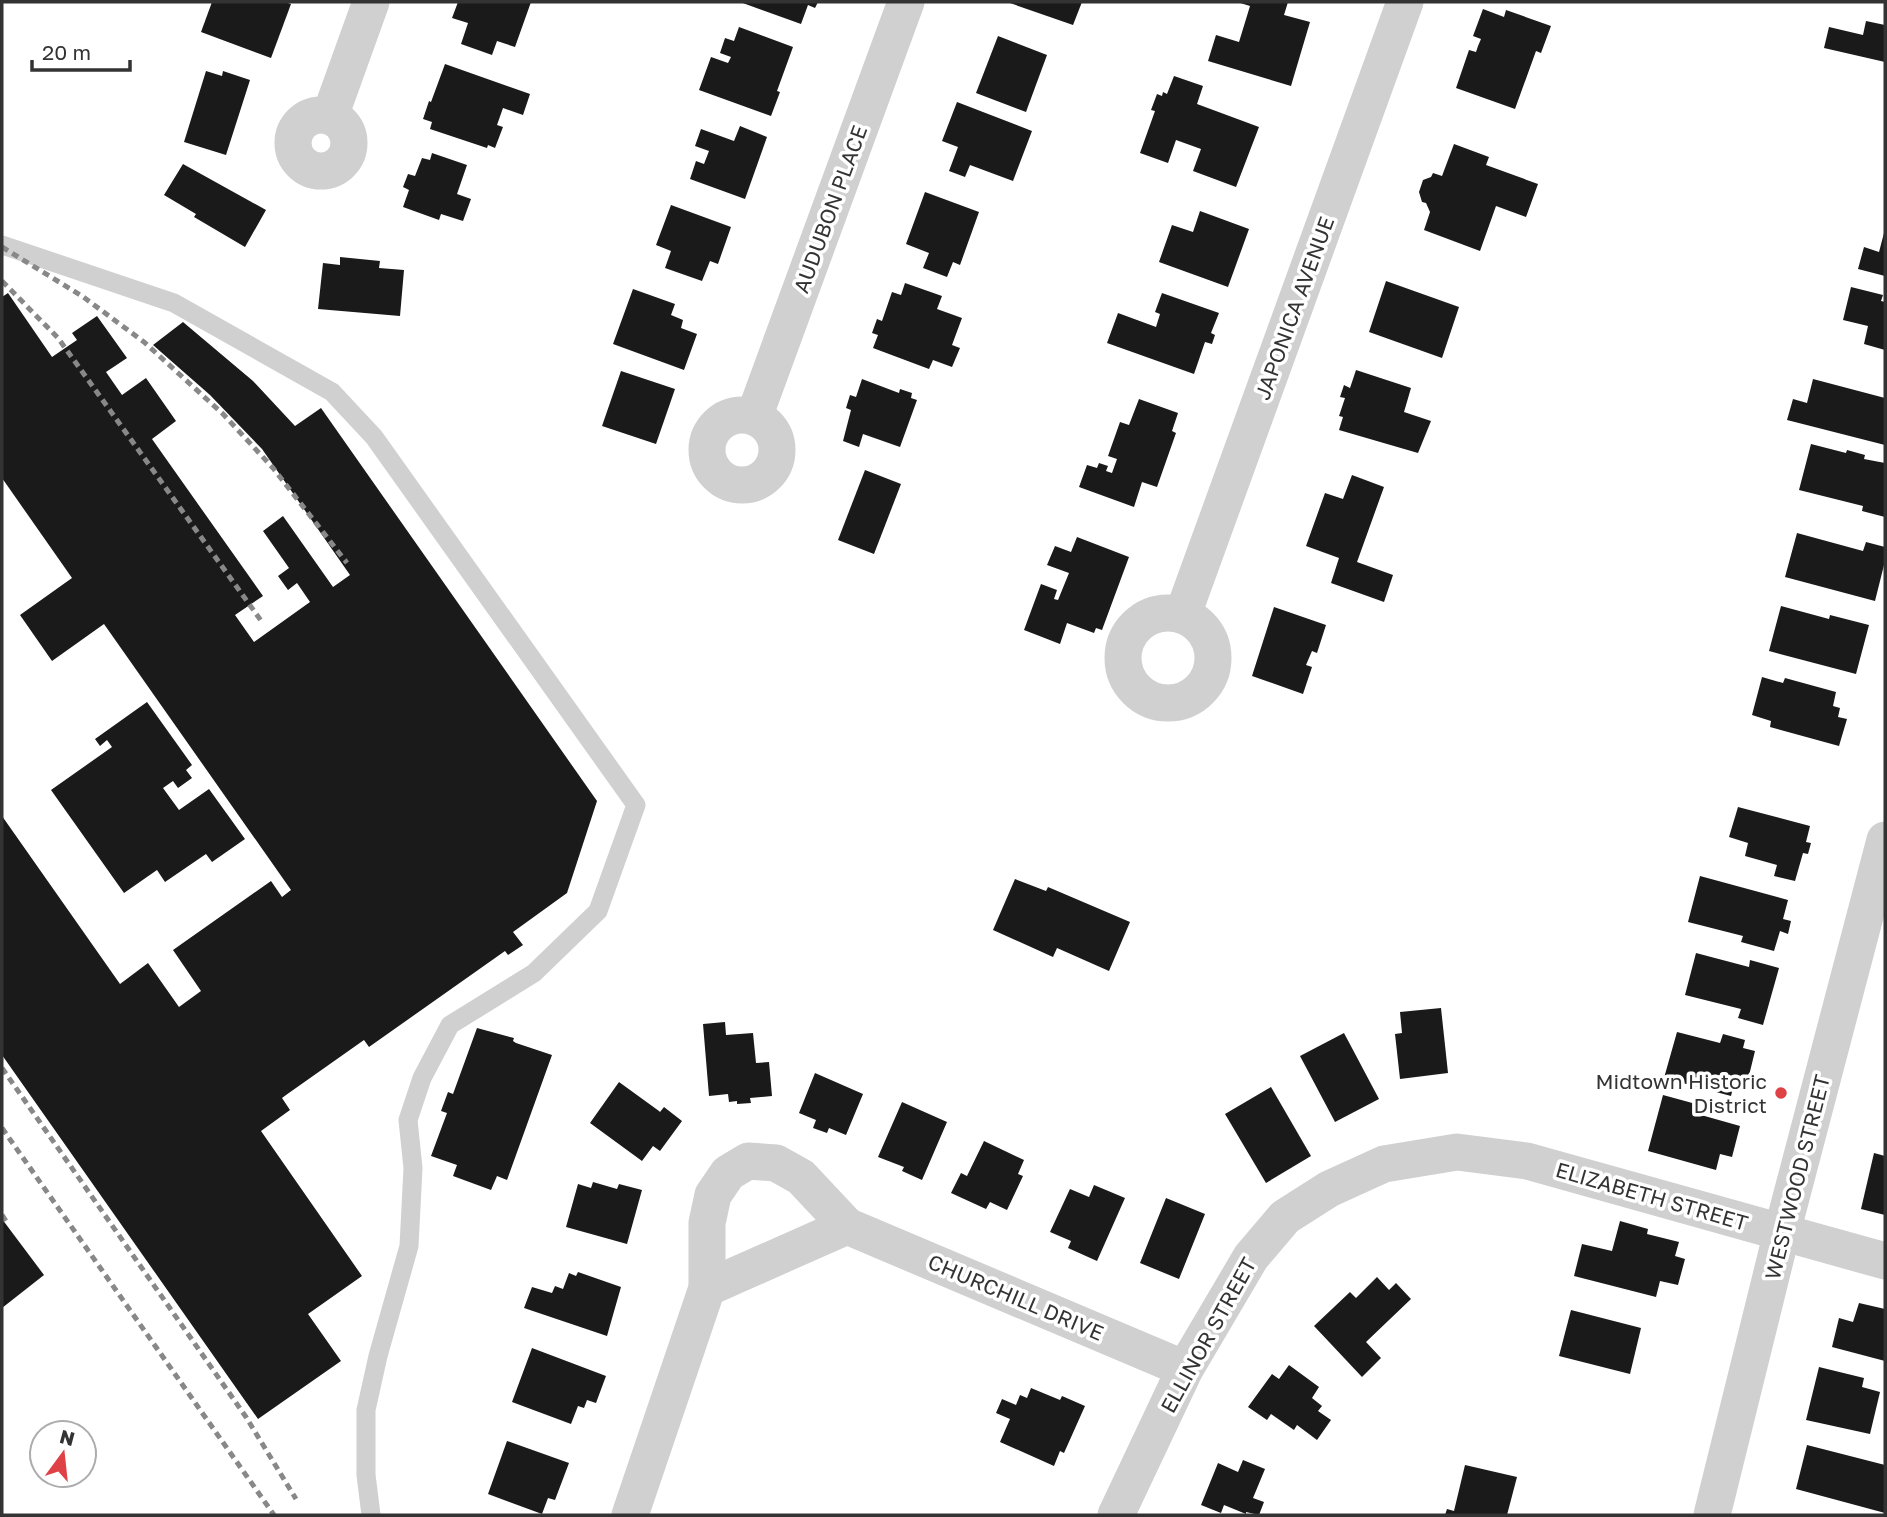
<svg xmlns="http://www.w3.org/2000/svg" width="1887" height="1517" font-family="'Golos Text',sans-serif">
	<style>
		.building { fill: #1a1a1a }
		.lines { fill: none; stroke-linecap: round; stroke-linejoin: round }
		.lane { stroke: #d0d0d0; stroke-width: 19 }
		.street { stroke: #d0d0d0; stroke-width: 37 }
		.rail { stroke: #888; stroke-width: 5; stroke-dasharray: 7 5; stroke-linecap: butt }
		.poi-dot { fill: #de4146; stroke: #fff; stroke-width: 2.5 }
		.labels { text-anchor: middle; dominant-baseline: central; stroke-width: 7; stroke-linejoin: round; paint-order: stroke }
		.street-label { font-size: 21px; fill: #333; stroke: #fff }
		.poi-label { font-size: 21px; fill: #333; stroke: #fff; text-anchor: end }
	</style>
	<rect width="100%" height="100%" fill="#fff"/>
	<g class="building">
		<path d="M212,2h73l6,2 -20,54 -70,-26z"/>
		<path d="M458,2h73l-16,45 -18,-6 -5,14 -31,-11 7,-21 -16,-5z"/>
		<path d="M740,2h78l-3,6 -7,-3 -7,19z"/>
		<path d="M1007,2h75l-9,23z"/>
		<path d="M1237,2h51l-4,13 26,7 -19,64 -83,-25 8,-26 23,7 11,-36z"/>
		<path d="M1483,9l21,8 2,-7 45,16 -10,27 -5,-2 -21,58 -59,-21 13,-38 7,2 2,-6 3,-7 -8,-3z"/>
		<path d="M1866,21l19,4v37l-61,-14 5,-21 34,8z"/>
		<path d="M739,27l54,20 -16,44 3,1 -9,24 -72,-26 12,-33 17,6 3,-6 -11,-4 5,-15 9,3z"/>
		<path d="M998,36l49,19 -21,57 -50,-19z"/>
		<path d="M445,64l85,30 -7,21 -20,-7 -6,17 6,2 -8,21 -7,-3 -1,3 -57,-19 2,-7 -9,-3 6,-18 2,1z"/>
		<path d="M206,71l16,5 1,-5 27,9 -24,75 -42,-13z"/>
		<path d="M1174,76l29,10 -6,18 62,23 -23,60 -43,-16 8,-22 -25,-9 -8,23 -28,-10 15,-42 -4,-1 6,-16 5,2 1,-4 4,2z"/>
		<path d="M957,102l75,29 -19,50 -43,-16 -5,12 -16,-6 9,-24 -16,-6z"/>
		<path d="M740,126l27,11 -22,62 -55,-20 6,-18 8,3 5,-13 -14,-5 6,-17 33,12z"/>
		<path d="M1454,144l35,13 -3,8 52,19 -12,33 -30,-11 -16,45 -56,-21 6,-18 -4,-9 -4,-1 -3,-10 4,-12 8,-3 2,-4 9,3z"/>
		<path d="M432,153l35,12 -10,29 14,5 -8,22 -22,-7 -2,6 -36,-13 6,-17 -6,-3 5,-13 7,2 7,-18 8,2z"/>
		<path d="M183,164l83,46 -21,37 -51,-30 2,-3 -32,-19z"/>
		<path d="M925,192l54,20 -19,53 -7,-3 -6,15 -24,-9 6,-15 -23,-9z"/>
		<path d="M671,205l60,22 -13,37 -8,-3 -8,20 -37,-13 6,-17 -15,-6z"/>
		<path d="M1200,211l49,18 -21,58 -69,-25 13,-37 21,7z"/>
		<path d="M1884,233l1,43 -27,-7 6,-22 15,5z"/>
		<path d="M340,257l40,4 -1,7 25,2 -4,46 -82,-7 5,-46 17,2z"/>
		<path d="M1386,281l73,26 -17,51 -73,-26z"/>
		<path d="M905,283l37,13 -5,13 25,9 -10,27 8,3 -8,19 -19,-7 -4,9 -56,-21 5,-13 -6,-2 5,-14 5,2 10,-29 9,3z"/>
		<path d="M1851,287l32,8 -2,6 4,1v48l-21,-6 4,-18 -25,-6z"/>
		<path d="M633,289l42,15 -4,11 12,5 -2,8 16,6 -13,36 -71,-26z"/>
		<path d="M8,293l44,64 25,-17 -5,-7 25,-17 30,42 -21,14 16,23 24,-17 30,43 -24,18 111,157 -28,19 19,27 56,-40 -13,-19 -9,7 -10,-14 11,-8 -26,-37 20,-15 50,71 17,-12 -88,-126 -52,-54 -57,-50 30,-23 70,59 42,45 26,-18 276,393 -30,92 -54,39 10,13 -15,10 -3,-4 -136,96 -5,-7 -78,55 -4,3 8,12 -29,21 101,145 -54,38 33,47 -83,58 -256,-364v-239l118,168 28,-21 31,44 22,-16 -28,-41 98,-69 11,16 9,-7 -187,-266 -52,37 -32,-46 52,-37 -70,-100v-181z"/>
		<path d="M1162,293l57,20 -8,20 4,2 -3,9 -7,-2 -11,32 -87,-31 11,-30 38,14 4,-13 -5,-2z"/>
		<path d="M1356,370l55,18 -7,24 27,9 -13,32 -79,-23 4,-13 -4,-1 6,-18 -5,-1 4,-12 6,3z"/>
		<path d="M621,371l54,18 -19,55 -54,-18z"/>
		<path d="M862,379l37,14 1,-4 12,4 -1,5 6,2 -17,47 -37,-13 -4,13 -16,-6 8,-31 -5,-2 4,-13 6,2z"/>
		<path d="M1813,379l72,19v47l-98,-25 6,-21 14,4z"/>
		<path d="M1139,399l39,14 -6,18 4,2 -19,54 -15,-5 -8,25 -55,-20 8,-22 10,3 2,-5 9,3 -2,5 6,2 5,-14 -9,-3 12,-34 9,3z"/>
		<path d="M1811,444l35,9 1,-3 18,5 -1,4 21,4v54l-23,-6 1,-5 -64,-16z"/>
		<path d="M865,470l36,14 -27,70 -36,-14z"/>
		<path d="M1352,475l32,12 -27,75 36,13 -9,27 -53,-19 8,-25 -33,-12 19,-53 18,6z"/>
		<path d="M1797,533l66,18 3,-9 19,5v14l-10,40 -90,-24z"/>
		<path d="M1077,537l52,20 -27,73 -6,-2 -2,5 -27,-10 -7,21 -36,-14 17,-46 16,6 -3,9 4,1 11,-27 -22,-8 8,-19 16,6z"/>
		<path d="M1781,606l48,13 1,-4 39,10 -13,49 -87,-23z"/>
		<path d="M1274,607l52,18 -9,28 -5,-2 -6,14 6,2 -9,27 -51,-18z"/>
		<path d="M1762,677l21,6 2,-5 51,14 -3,14 7,2 -2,9 9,2 -8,27 -69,-19 1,-6 -19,-6z"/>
		<path d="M147,702l45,63 -6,5 6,8 -14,10 -5,-7 -10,7 16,22 30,-21 36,50 -33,23 -6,-8 -41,28 -8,-12 -33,23 -73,-103 61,-43 -5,-7 -7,6 -5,-7z"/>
		<path d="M1738,807l72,19 -4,16 5,1 -3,11 -5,-1 -8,28 -21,-5 3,-11 -32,-9 3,-13 -19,-6z"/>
		<path d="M1700,876l88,24 -5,19 8,2 -3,13 -8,-3 -6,20 -33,-9 2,-6 -55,-14z"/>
		<path d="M1015,879l31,12 2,-4 82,35 -21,49 -52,-23 -4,9 -60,-27z"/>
		<path d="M1696,953l53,14 1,-7 29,8 -16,57 -25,-7 3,-9 -56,-14z"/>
		<path d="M1441,1008l7,65 -48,6 -5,-45 7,-1 -2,-21z"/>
		<path d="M725,1022l1,13 27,-2 3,30 13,-1 3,34 -22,2 1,5 -14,1v-3l-8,1 -1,-8 -19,2 -6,-72z"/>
		<path d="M477,1028l37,10 -1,3 3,2 36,12 -45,125 -10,-4 -6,14 -38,-14 4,-11 -26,-9 16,-43 -6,-2 7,-19 5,2z"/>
		<path d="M1677,1032l43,11 3,-9 22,6 -2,8 12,3 -10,41 -12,-4 -2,8 -67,-18z"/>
		<path d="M1344,1033l35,66 -44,23 -35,-66z"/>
		<path d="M815,1073l48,21 -17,41 -17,-7 -2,5 -14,-5 3,-8 -17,-7z"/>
		<path d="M619,1082l40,29 1,1 4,-5 18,14 -22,30 -7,-5 -11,15 -52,-38z"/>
		<path d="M1271,1087l40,69 -45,27 -41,-69z"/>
		<path d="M1663,1095l33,9 -2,9 46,13 -8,31 -12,-3 -4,16 -68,-19z"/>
		<path d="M902,1102l45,20 -25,58 -20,-9 2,-4 -26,-10z"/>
		<path d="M984,1141l40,19 -6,14 5,2 -16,34 -17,-8 -4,7 -35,-16 10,-20 6,3z"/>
		<path d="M1874,1153l11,3v59l-24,-6z"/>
		<path d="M593,1182l24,7 2,-5 23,6 -15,54 -61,-17 12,-43 13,4z"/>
		<path d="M1094,1185l31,13 -28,63 -29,-13 3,-7 -21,-9 20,-43 19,8z"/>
		<path d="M1166,1198l39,16 -26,65 -39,-16z"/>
		<path d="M2,1219l42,56 -42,33z"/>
		<path d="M1620,1221l28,8 -1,5 32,8 -4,14 10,3 -7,26 -18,-4 -4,16 -82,-21 8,-32 30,7z"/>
		<path d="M578,1272l43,15 -14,49 -83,-28 8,-21 20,6 3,-7 8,3 6,-16 7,3z"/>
		<path d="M1377,1277l12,13 7,-7 15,16 -45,43 15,16 -19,19 -48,-51 36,-34 6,6z"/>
		<path d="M1859,1303l26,6v52l-53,-14 7,-29 14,4z"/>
		<path d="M1571,1310l70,18 -11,46 -71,-18z"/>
		<path d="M532,1348l74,28 -10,27 -9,-3 -3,8 -6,-2 -7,18 -59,-22z"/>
		<path d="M1289,1365l30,22 -7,11 10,8 -4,5 13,9 -14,20 -20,-15 -3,5 -23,-16 -4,6 -19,-13 24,-33 7,5z"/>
		<path d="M1819,1367l45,11 -2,9 18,5 -10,42 -64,-14z"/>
		<path d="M1031,1388l29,12 2,-4 23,10 -21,47 -4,-2 -6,15 -54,-24 10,-23 -14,-6 6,-14 14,6 4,-10 7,3z"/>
		<path d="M507,1441l62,22 -14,37 -7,-2 -6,16 -54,-20z"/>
		<path d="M1807,1445l78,20v48l-89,-24z"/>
		<path d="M1243,1460l22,9 -12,29 11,4 -5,13 -13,-3v2l-22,-9 -3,8 -20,-8 17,-42 20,9z"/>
		<path d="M1465,1465l52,12 -10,38h-62l2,-6 7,2z"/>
	</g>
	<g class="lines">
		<path class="lane" d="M2,245l172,58 158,89 42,45 262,368 -38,106 -64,62 -84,52 -28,53 -14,42 5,48 -4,78 -31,110 -12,54v65l5,40"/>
		<g class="street">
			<circle cx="321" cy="143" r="28"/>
			<path d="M330,116l41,-114"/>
			<circle cx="742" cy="450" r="35"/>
			<path d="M754,417l152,-415"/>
			<circle cx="1168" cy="658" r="45"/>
			<path d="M1183,614l222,-612"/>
			<path d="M707,1288v-65l6,-28 15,-22 20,-12 28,2 25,14 46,49"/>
			<path d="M630,1515l77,-227 140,-62 338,143"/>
			<path d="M1116,1515l69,-146 66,-112 34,-40 44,-28 55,-25 73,-12 70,9 358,100"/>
			<path d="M1712,1515l70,-283 103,-392"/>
		</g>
		<g class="rail">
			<path d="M2,247l80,49 62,46 79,72 50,54 74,95"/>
			<path d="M2,281l56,57 204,284"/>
			<path d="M2,1068l244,349 50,82"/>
			<path d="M2,1128l272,387"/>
			<path d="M2,1215l4,6"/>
		</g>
	</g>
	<circle class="poi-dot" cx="1781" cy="1093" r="7"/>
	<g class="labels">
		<g class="street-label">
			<text transform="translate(830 209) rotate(-70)">AUDUBON PLACE</text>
			<text transform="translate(1294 308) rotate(-70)">JAPONICA AVENUE</text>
			<text transform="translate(1797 1177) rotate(-76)">WESTWOOD STREET</text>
			<text transform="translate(1652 1196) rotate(16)">ELIZABETH STREET</text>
			<text transform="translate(1016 1297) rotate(23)">CHURCHILL DRIVE</text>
			<text transform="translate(1208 1335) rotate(-61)">ELLINOR STREET</text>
		</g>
		<g class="poi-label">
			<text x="1767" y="1081">Midtown Historic<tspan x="1767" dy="24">District</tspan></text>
		</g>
	</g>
	<rect width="1887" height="1517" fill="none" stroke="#333333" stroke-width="7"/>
	<g transform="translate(63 1454) rotate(15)"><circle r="33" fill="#ffffff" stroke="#adadad" stroke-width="2"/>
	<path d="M0-5L12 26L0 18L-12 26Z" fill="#de4146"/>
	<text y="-10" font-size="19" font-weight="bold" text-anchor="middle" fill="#333333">N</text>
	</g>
	<path d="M32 60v10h98v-10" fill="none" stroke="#333333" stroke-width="3.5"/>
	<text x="42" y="60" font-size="21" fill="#333333" stroke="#ffffff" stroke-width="5" paint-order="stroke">20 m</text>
</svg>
